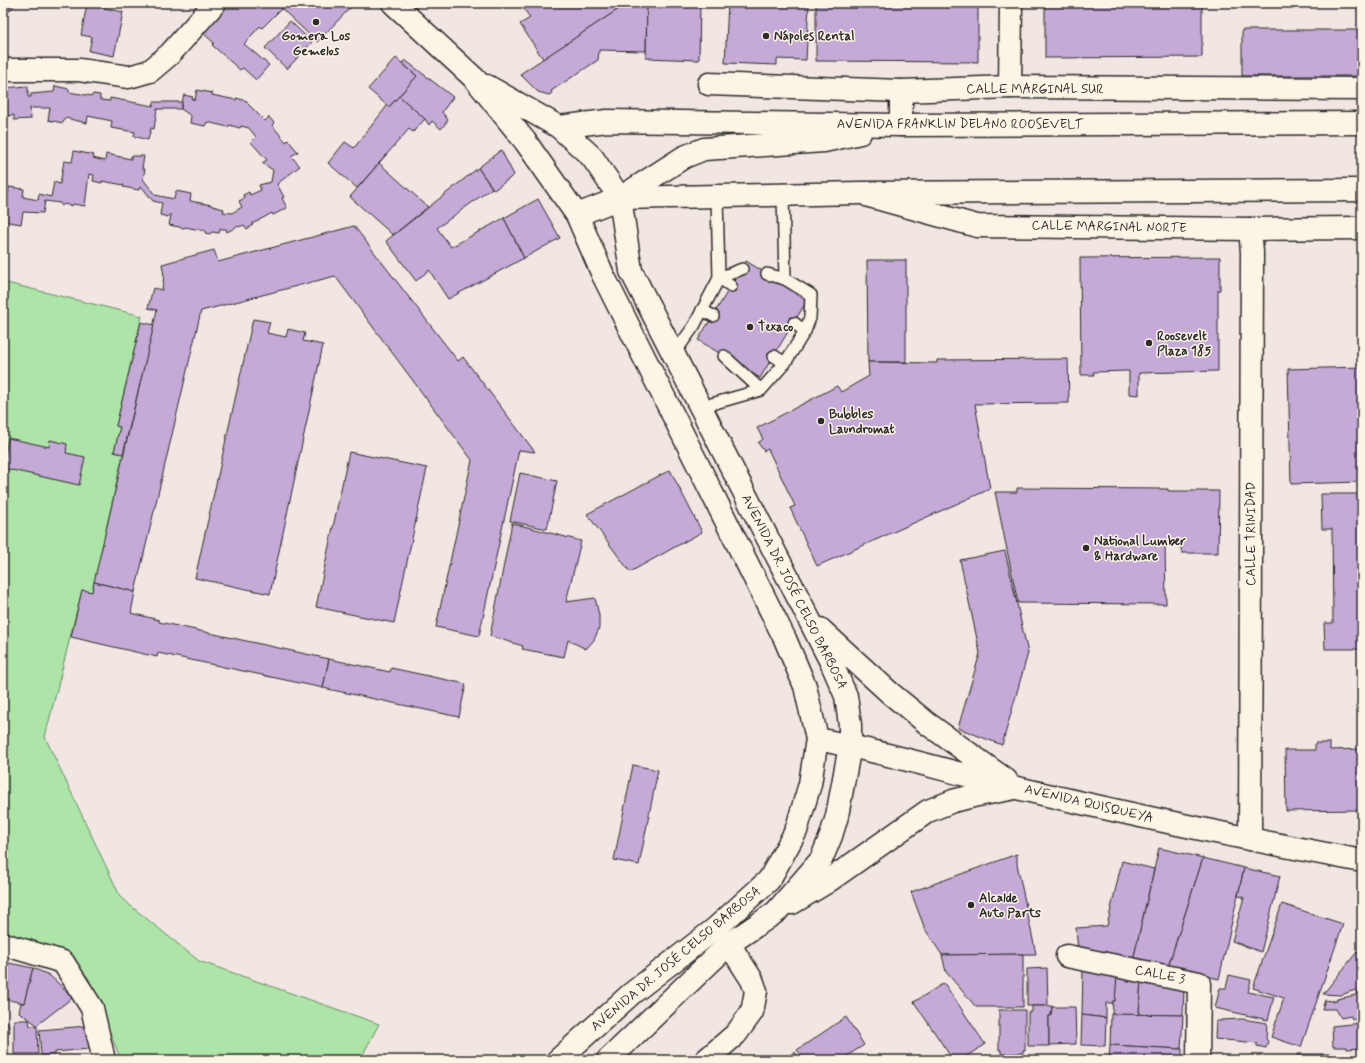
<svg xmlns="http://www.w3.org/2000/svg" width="1365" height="1063" font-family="Mynerve,sans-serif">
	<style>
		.green { fill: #ade4a7; stroke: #6c8869 }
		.building { fill: #c5aad7; stroke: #2b2b2b }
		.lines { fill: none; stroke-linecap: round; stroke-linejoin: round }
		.lane-casing { stroke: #2b2b2b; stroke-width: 14 }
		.street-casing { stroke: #2b2b2b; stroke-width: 25 }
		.secondary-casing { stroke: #2b2b2b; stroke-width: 25 }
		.lane { stroke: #fcf5e5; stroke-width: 11 }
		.street { stroke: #fcf5e5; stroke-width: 22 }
		.secondary { stroke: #fcf5e5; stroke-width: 22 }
		.poi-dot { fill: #2b2b2b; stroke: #fcf5e5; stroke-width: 1.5 }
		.labels { text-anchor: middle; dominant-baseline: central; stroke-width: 3; stroke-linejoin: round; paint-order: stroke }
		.poi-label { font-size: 13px; font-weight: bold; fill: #2b2b2b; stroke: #fcf5e5; text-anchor: start }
		.street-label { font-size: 13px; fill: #2b2b2b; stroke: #fcf5e5 }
	</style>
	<rect width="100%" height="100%" fill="#f1e6e2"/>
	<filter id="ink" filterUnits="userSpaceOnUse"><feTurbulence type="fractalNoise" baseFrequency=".025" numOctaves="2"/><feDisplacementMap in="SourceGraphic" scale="8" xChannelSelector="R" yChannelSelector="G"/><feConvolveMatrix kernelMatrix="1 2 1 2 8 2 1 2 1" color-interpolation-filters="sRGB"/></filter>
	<g filter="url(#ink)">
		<path class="green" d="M3,282l139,34 -26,110 4,1 -6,25 9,2 -31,138 -10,-2 -37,147 76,161 78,63 180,63 -19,36h-239l-33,-83 -31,-27 -54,-13z"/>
		<g class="building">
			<path d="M3,3h13l-13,15z"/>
			<path d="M227,3h56l2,2 -23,23 -2,-2 -16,18 25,21 -13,15 -13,-12 -3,2 -28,-25 2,-2 -12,-11z"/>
			<path d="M287,3h59l5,4 -34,35 -36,-34z"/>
			<path d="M520,3h108l-85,56 -23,-35 10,-6z"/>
			<path d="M628,3h19l-1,48 -47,-1 -1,10 -47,31 1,2 -3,2 -11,-3 -18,-18z"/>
			<path d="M647,3h53l-1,57 -53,-2z"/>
			<path d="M728,3h81l-3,57 -29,-1v6l-52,-2z"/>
			<path d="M816,3l162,1v58l-162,-1z"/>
			<path d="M1045,3h157v54l-157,1z"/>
			<path d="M87,4l36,8 -9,44 -25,-5 3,-14 -11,-2z"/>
			<path d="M290,21l22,21 -25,27 -22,-21z"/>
			<rect x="1242" y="30" width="120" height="46"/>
			<path d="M396,58l21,18 -28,31 -21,-18z"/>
			<path d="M405,60l48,37 -11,15 6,8 -7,9 -9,-8 -3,4 -4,-6 -26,-23 18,-20 -15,-13z"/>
			<path d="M28,86v11h3v-3l23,-2 1,-6 14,3v3l23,4 1,-2 7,1v5l10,1v-3l43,8 1,-4h28l-1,7h-24l-3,20 -3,-1 -3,12 -14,-4 1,-4 -24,-4 1,-7 -24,-5 -1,7 -22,-5 -2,5 -15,-3 2,-12h-20l1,11 -17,1v-5l-11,1v-28z"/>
			<path d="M197,90l15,3v2l24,5v-2l11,3v2l18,18 4,-4 5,6 -2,2 14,17 2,-2 10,12 -7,4 9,10 -23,18 7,13 -2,1 5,10 -14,7 -1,-2 -20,11 1,1 -6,4 -3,-4 -5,2 -1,-1 -11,6 -1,-3h-6l-1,4 -7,-1 -2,2 -5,-1 1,-2 -21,-4 -1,1 -15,-3 2,-10h-2l-1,2 -8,-2 2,-12 -9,-2 -11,-14h-2l-1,3 -16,-3 1,-2 -22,-4v2l-9,-2 1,-6 -5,-1 -4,32 -12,-2 -1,2 -8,-2 -2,2 -2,-3 -15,-2 -2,12 -20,-1 -2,12 -18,-3v-27h5l1,-7 15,2 -1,8 15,3 1,-6 12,3 3,-15 6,2 4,-23 8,1 2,-11 20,4 -1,3 12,3 1,-7 25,5v-3h13l-2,13h3l-2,10 12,16 19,4 2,-8 15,3 -1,7 22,4v1l12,3 -1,3 9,1 10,-6 -3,-6 6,-3 -2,-3 6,-3 1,3 11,-5 -2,-5 12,-3 2,-12 -11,-7 5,-3 -16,-18 5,-5 -7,-9 -8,-2 -1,2 -11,-3 -1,2 -21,-5 -2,4 -15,-3 1,-7 -10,-7 1,-7 2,-7 9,2 -1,2 3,1z"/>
			<path d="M399,96l26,23 -12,13 -4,-3 -52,59 -29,-25 17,-21 9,6 33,-42 2,1z"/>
			<path d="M501,150l13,25 -20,15 -16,-22z"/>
			<path d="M379,163l49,44 -35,28 -43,-38z"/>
			<path d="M478,168l14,20 -55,40 14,19 53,-29 20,40 -76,41 -19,-29 -13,11 -30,-40z"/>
			<path d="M538,199l22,39 -36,20 -20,-40z"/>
			<path d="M354,226l104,135 5,-4 72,95 -16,-2 -40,186 -43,-9 36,-167 -137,-184 -134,35 -66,281 -41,-10 63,-272 -9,-2 5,-20 9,2 2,-14 -2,-12 52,-14 4,12z"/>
			<path d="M1220,257v33h-2v81l-79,2v22l-10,-1v-23l-36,1 1,3h-13l-1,-117z"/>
			<path d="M867,260h39v102h-38z"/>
			<path d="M746,261l62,38 -48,79 -62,-38z"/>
			<path d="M253,319l17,3 -3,11 19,4 2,-8 17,4 -2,8 20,4 -53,249 -75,-16z"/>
			<path d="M141,322l13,3 -31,129 -9,-2 6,-25 -4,-1z"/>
			<path d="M1068,359l1,44 -94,1 15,85 -173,77 -27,-58 5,-2 -27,-57 -4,2 -6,-8 5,-4 -6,-11 80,-42 4,6 28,-16 -1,-14 69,1v-3z"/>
			<path d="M1362,367v115l-71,2 -3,-115z"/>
			<path d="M8,438l41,9 1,-7 17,4 -1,9 19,4 -6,28 -76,-17z"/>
			<path d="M349,452l78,16 -33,155 -78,-16z"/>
			<path d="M670,470l32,62 -72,40 -43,-58z"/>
			<path d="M520,473l37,8 -10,48 -37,-8z"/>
			<path d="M1017,488l151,1v2h51l-1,62h-36l-2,-9h-15l1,60 -148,-1 -23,-111h22z"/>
			<path d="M1321,494h41v155h-37l-1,-26h9l-1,-94h-10z"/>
			<path d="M512,523l69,18 -15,61 29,-4 4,17v13l-5,12 -8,9 -18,-9 -4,17 -42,-8 1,-3 -33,-10z"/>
			<path d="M1005,551l23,102 -26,92 -44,-17 22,-75 -20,-93z"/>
			<path d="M94,582l41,10 -4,21 28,7v2l170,37 -6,29 -165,-35 -1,4 -86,-20 11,-47 10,2z"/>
			<path d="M1359,649h3v183h-2v-22l-74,1 -1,-61h30v-7h15v7l30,-1z"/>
			<path d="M329,659l61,13 1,-4 75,16 -7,33 -136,-29z"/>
			<path d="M633,765l25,5 -19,95 -25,-5z"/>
			<path d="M1159,848l44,10 -35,109 -35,-7z"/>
			<path d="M1017,854v10l19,90 -94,1 -17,-26 -14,-37z"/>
			<path d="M1203,858l41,10 -25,111 -51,-12z"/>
			<path d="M1122,861l32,8 -21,91 -55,-9 -2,-23 31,-2z"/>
			<path d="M1244,868l36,8 -19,76 -29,-11 12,-44 -6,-1z"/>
			<path d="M1282,904l61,20 -42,123 -30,-10 13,-39 -31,-10z"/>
			<path d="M1357,952l5,6v30l-2,2 -8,1 -11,4 -18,-1z"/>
			<path d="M1023,954v53h-47l-30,-35 -4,-17z"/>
			<path d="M4,962l29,6 -9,35 -21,-4v-31z"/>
			<path d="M33,968l16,7 9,8 14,15 -35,27 -18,-13 2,-9h3z"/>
			<path d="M1047,968l1,38h-21v-37z"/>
			<path d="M1083,969l35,2 -3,30h-2v2h-7v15l-24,-3z"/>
			<path d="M1117,975l24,1 -2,39 -27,-1 1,-13h2z"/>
			<path d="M1229,975l22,5 -3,12 26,5 -6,23 -53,-12 5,-20h6z"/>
			<path d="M1141,978l43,11 -1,26h-44z"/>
			<path d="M944,983l41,61 -24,16h-8l-39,-58z"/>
			<path d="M1362,991v29l-10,-1 -1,-3 -10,2 -5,-9h-14l3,-9 6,1 6,-1v-1l19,-4v-3z"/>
			<path d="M1032,1006h20l-1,10h-2v30h-21v-34h4z"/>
			<path d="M1052,1007h23l1,37 -27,1v-29h2z"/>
			<path d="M999,1010h26v40h-2v3l-22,1v-4h-2z"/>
			<path d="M1111,1014l72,1 -2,34 -71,-4z"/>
			<path d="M1082,1015l24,3 -1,28 -24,-1z"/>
			<path d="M846,1017l18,28 -23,15h-41l-2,-4 3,-1 -4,-5z"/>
			<path d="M1242,1019l25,4 -1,16 2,2 -2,7 -9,-2v-3l-42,-4 1,-18h5v-1z"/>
			<path d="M14,1020h15l1,6h7l1,28h-24z"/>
			<path d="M8,1022l2,10 -7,1 2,12 -2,1v-23z"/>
			<path d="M1362,1023v25l-15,1v-2h-14l-1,-21z"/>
			<path d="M87,1026l2,23 -34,3v3h-14l-2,-25z"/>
			<path d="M1110,1045l72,4v11h-73z"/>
			<path d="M795,1052l5,8h-18z"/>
			<path d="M1297,1054h36l1,6h-36z"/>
		</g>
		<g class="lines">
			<g class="lane-casing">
				<g id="lane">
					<path d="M717,196l2,82 12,8"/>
					<path d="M767,274l18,5"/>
					<path d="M702,310l11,6"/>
					<path d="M794,323l11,8"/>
					<path d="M674,354l20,-28 25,-48 23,-9"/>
					<path d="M724,356l37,34"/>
					<path d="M774,356l11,7"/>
					<path d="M701,407l60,-17 24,-27 20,-32 5,-13 1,-23 -26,-16 -2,-84"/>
				</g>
			</g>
			<g class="street-casing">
				<g id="street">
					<path d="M3,70h76l50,7 21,-6 20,-17 45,-51"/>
					<path d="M709,84l192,7 109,-4 352,2"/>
					<path d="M1010,87l1,-84"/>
					<path d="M901,125v-34"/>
					<path d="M869,196l108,30 273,3 112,-1"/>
					<path d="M1250,839l2,-587 -2,-23"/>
					<path d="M3,944l60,18 29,46 12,52"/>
					<path d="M1067,956l132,27 -1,77"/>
					<path d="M706,1060l30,-26 16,-22 4,-21 -4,-11 -23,-36"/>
				</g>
			</g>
			<g class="secondary-casing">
				<g id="secondary">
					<path d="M393,3l82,76 50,62 52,74 26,60 182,364 20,47 12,53 -7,45 -14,47 -27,49 -53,48 -85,66 -73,66"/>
					<path d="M487,86l72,41 33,30 28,41 11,73 201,393 14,32 4,29v21l-13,70 -6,20 -10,24 -45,52 -47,32 -121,116"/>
					<path d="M559,127l48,-6 294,4 461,-2"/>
					<path d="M620,198l240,-5 502,-3"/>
					<path d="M577,215l43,-17 64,-41 20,-8 120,-8 36,-8"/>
					<path d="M820,629l70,64 38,31 78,56"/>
					<path d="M817,739c68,13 133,33 200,49 114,27 229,51 345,73"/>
					<path d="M792,903l35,-21 101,-71 25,-10 20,-5 37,-7"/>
				</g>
			</g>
			<use href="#lane" class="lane"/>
			<use href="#street" class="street"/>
			<use href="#secondary" class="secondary"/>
		</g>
	</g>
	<g class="poi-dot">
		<circle cx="316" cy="22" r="4"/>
		<circle cx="766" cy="36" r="4"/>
		<circle cx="750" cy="327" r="4"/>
		<circle cx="1149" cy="343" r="4"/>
		<circle cx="821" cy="421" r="4"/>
		<circle cx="1086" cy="548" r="4"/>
		<circle cx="971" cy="905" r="4"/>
	</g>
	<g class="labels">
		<g class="poi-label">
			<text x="316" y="36" text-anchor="middle">Gomera Los<tspan x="316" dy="15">Gemelos</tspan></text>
			<text x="774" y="36">Nápoles Rental</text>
			<text x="758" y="327">Texaco</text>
			<text x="1157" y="336">Roosevelt<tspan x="1157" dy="15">Plaza 185</tspan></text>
			<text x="829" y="414">Bubbles<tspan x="829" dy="15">Laundromat</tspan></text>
			<text x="1094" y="541">National Lumber<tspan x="1094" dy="15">&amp; Hardware</tspan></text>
			<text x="979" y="898">Alcalde<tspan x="979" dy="15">Auto Parts</tspan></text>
		</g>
		<g class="street-label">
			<text x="1035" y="89">CALLE MARGINAL SUR</text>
			<text x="960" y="124">AVENIDA FRANKLIN DELANO ROOSEVELT</text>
			<text transform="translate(1109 227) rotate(1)">CALLE MARGINAL NORTE</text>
			<text transform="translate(1251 534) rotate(-90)">CALLE TRINIDAD</text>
			<text transform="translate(794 592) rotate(63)">AVENIDA DR. JOSÉ CELSO BARBOSA</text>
			<text transform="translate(1089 804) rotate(13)">AVENIDA QUISQUEYA</text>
			<text transform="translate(676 959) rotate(-40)">AVENIDA DR. JOSÉ CELSO BARBOSA</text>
			<text transform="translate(1160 975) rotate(11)">CALLE 3</text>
		</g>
	</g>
	<rect width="1365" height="1063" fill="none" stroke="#fcf5e5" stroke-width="16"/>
	<rect x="8" y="8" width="1349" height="1047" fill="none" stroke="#2b2b2b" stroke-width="1.5" filter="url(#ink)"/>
</svg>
